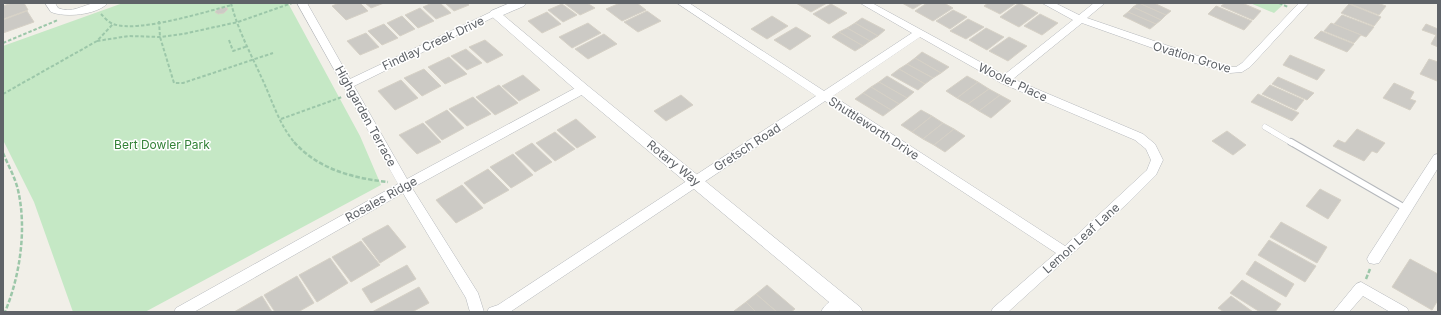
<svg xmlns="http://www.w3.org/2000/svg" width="1441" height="315" font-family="Inter,sans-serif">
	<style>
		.green { fill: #c5e8c5 }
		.building { fill: #cccac5; stroke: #d6d1c6 }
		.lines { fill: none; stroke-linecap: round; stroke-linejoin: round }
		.service-far1-casing { stroke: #b5b8bc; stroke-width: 6 }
		.service-casing { stroke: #b5b8bc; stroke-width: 8 }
		.minor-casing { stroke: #b5b8bc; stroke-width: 1 }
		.tertiary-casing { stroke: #b5b8bc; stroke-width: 1 }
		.path-far1 { stroke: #9cc7a9; stroke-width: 2; stroke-dasharray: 3.5 2; stroke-linecap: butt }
		.path { stroke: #9cc7a9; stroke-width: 2.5; stroke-dasharray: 4.5 2; stroke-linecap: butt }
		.service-far1 { stroke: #fff; stroke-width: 5.5 }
		.service { stroke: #fff; stroke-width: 6 }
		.minor { fill: #fff; fill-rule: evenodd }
		.tertiary { fill: #fff; fill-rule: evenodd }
		.labels { text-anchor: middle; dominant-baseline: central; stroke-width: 3; stroke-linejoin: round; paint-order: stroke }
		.street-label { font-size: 12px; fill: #5f6368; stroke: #fff }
		.park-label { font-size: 12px; fill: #348238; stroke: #fff }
	</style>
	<rect width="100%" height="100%" fill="#f1efe8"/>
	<g class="green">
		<path d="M123,3h165l72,133 21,49 -236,127h-72l-39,-110 -31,-62v-94z"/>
		<path d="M1250,3h35l-11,10z"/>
	</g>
	<g class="building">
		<path d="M12,3h12l4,7 -25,9v-13z"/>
		<path d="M339,3h21l8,8 -22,9 -14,-14z"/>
		<path d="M365,3h19l-13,5z"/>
		<path d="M432,3h8l11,10 -15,6 -13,-12z"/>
		<path d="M445,3h22l2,2 -15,6z"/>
		<path d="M564,3h23l8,5 -15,7z"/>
		<path d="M620,3h17l9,7 -24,11 -16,-12z"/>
		<path d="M796,3h31l-16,9z"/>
		<path d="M902,3h21l-10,6z"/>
		<path d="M927,3h17l9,5 -20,13 -18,-10z"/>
		<path d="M988,3h28l-16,11 -16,-8z"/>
		<path d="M1019,3l19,10 -19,14 -19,-10z"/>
		<path d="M1139,3l27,12 -5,5 -28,-13z"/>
		<path d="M1139,3h15l17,8 -5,4z"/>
		<path d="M1225,3h17l19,8 -8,9 -32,-14z"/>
		<path d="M1348,3h29l9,3 -7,9z"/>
		<path d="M562,4l15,11 -14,7 -15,-12z"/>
		<path d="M831,4l16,9 -18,11 -16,-10z"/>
		<path d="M1349,4l32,13 -7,9 -33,-13z"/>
		<path d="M1216,6l36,15 -8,9 -36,-16z"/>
		<path d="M225,7l3,2 -4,4 -6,1 -3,-2 3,-3z"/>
		<path d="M1133,7l28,13 -5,4 -28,-12z"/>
		<path d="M420,8l14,13 -16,7 -13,-13z"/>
		<path d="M953,10l14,7 -17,12 -14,-8z"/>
		<path d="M27,11l7,11 -31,11v-13z"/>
		<path d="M647,11l14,10 -23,11 -14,-10z"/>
		<path d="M547,12l14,12 -19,9 -14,-12z"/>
		<path d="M1128,12l28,12 -6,5 -27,-13z"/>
		<path d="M1040,14l18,9 -16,12 -18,-9z"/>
		<path d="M1342,15l32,12 -8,10 -32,-13z"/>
		<path d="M402,16l13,13 -15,7 -13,-13z"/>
		<path d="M772,16l16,10 -21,13 -16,-10z"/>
		<path d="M862,18l23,12 -7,6 -23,-13z"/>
		<path d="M968,19l16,8 -18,12 -16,-8z"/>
		<path d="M588,23l13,10 -29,15 -13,-11z"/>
		<path d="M855,23l23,13 -8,5 -23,-13z"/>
		<path d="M1331,23l30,12 -7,8 -30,-12z"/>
		<path d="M384,24l14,14 -16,7 -14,-14z"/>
		<path d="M1426,24l12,5v18l-7,-3 5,-9 -14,-5z"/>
		<path d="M796,27l15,9 -21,14 -16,-10z"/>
		<path d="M847,28l23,13 -7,5 -24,-14z"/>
		<path d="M986,28l18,9 -17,13 -18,-10z"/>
		<path d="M1321,31l33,13 -7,8 -33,-14z"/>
		<path d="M839,32l24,14 -8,5 -23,-14z"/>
		<path d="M366,33l13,14 -19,8 -13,-14z"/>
		<path d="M604,34l13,10 -29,15 -13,-10z"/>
		<path d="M1009,37l18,9 -19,15 -19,-10z"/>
		<path d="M485,40l18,15 -16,8 -18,-16z"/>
		<path d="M466,49l16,14 -15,7 -16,-14z"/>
		<path d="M922,52l27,15 -8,6 -26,-15z"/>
		<path d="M1290,55l35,15 -8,10 -34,-15z"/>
		<path d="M449,57l18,17 -22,10 -17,-17z"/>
		<path d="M915,58l26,15 -8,5 -26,-14z"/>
		<path d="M1429,59l9,3 -1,19 -17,-7z"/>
		<path d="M907,64l26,14 -8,6 -26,-15z"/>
		<path d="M424,69l17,17 -19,10 -18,-18z"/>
		<path d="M899,69l26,15 -7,6 -27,-15z"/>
		<path d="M523,75l17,15 -21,11 -17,-15z"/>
		<path d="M887,76l27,16 -7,6 -28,-16z"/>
		<path d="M967,76l11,6 -21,16 -11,-7z"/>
		<path d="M1278,77l36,16 -7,7 -35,-16z"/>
		<path d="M401,80l17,18 -23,12 -17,-19z"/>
		<path d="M879,82l28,16 -8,6 -28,-17z"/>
		<path d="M978,82l11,7 -21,15 -11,-6z"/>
		<path d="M1394,83l20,9 -4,7 6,2 -6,9 -27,-12z"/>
		<path d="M499,85l19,18 -23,12 -19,-18z"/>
		<path d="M1270,85l34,15 -8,10 -34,-16z"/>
		<path d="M871,87l28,17 -8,6 -28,-17z"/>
		<path d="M989,89l11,6 -21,16 -11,-7z"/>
		<path d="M863,93l28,17 -8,6 -28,-17z"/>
		<path d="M1258,94l41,19 -7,8 -41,-19z"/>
		<path d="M681,95l12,10 -27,16 -12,-10z"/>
		<path d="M1000,95l11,6 -20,17 -12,-7z"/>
		<path d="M473,97l18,17 -24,12 -18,-17z"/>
		<path d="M447,110l17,18 -22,12 -17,-18z"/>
		<path d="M921,110l11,6 -20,16 -11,-7z"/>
		<path d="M932,116l11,7 -20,16 -11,-7z"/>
		<path d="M576,119l20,18 -19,11 -20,-18z"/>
		<path d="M423,123l18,19 -24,12 -18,-19z"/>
		<path d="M943,123l11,6 -20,16 -11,-6z"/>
		<path d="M954,129l11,7 -20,16 -11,-7z"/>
		<path d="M1357,129l28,14 -8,10 -5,-2 -8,10 -31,-15 5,-6 7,3z"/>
		<path d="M1227,131l19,14 -13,10 -21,-14z"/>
		<path d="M555,132l20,17 -20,12 -19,-18z"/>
		<path d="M532,143l20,19 -17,10 -20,-19z"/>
		<path d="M513,154l20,21 -22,13 -21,-21z"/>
		<path d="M488,169l21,21 -25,14 -20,-21z"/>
		<path d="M462,185l21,23 -27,15 -20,-23z"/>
		<path d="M1320,189l21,11 -13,19 -22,-13z"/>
		<path d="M1281,222l46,25 -10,16 -47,-26z"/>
		<path d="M388,225l18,22 -26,16 -18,-24z"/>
		<path d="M1269,240l47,26 -11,16 -47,-27z"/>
		<path d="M361,241l19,24 -29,17 -19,-25z"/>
		<path d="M330,258l18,25 -31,19 -18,-27z"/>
		<path d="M1410,259l28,15v26l-6,10 -40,-23z"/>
		<path d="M1255,261l39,23 -8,13 -40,-23z"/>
		<path d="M407,265l9,14 -45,24 -9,-14z"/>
		<path d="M297,276l17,27 -16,9h-23l-11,-17z"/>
		<path d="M1242,280l39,24 -6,8h-15l-30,-19z"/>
		<path d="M767,285l28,24 -4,3h-14l-21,-18z"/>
		<path d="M419,287l10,16 -17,9h-40z"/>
		<path d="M756,294l21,18h-21l-10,-10z"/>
		<path d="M262,296l10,16h-38z"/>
		<path d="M1231,296l22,16h-29l-6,-4z"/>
		<path d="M746,302l10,10 -22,-1z"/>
	</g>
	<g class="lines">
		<g class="service-far1-casing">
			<path id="service-far1" d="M1265,127l27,16"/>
		</g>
		<g class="service-casing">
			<path id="service" d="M1291,142l114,66"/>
		</g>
		<g class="minor-casing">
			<g id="minor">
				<path d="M45,3h10l3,5c14,6 24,-3 37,-5 4,-1 9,0 13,0 -11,12 -43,15 -57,9z"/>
				<path d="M297,3h10l43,76 141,-67 4,-1 5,3 -146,72 53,93 172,-93h8l2,3 -2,3 -175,96 66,105 6,19h-14l-4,-14 -63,-105 -209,119h-20l2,-4 222,-124z"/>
				<path d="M677,3h12l135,88 88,-58 -52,-30h12l132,72 69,-55 -31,-17h13l24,12 15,-12h11l-18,15 143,49h6l6,-4 57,-60h10l-59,64 -8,5 -12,1 -35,-10 -113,-40 -69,56 130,55 12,10 8,16 -7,15 -27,27 -121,110h-17l2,-4 63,-55 -231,-152 -315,211h-23l2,-4 9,-3 318,-209zM920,37l81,46 134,57 11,9 5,11 -4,10 -82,76 -232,-150z"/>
				<path d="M1438,154v14l-59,95 -5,1 -5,-1 -2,-4 2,-4 65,-100z"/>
				<path d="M1361,282l46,26 2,4h-19l-27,-16 -14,16h-16l23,-28z"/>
				<path d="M841,295l5,2 2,4 -10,11h-17c3,-7 12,-14 20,-17z"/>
			</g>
		</g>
		<g class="tertiary-casing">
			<path id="tertiary" d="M510,3h16l-2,3 -21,9 85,71 272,221 3,5h-22l-263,-220 -89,-78 2,-3z"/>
		</g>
		<g class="path-far1">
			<path d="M231,3c7,28 21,53 33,80 9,20 16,43 31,60"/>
			<path d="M1279,3l9,4"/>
			<path d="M101,14c3,3 7,8 12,10 26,9 91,-12 119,-19"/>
			<path d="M159,21l1,16 14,46h9l90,-30"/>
			<path d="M229,40l4,11 15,-5"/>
			<path d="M97,41l32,-5 31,1 23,-3 55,-12 54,-19"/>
			<path d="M3,43l55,-23"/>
			<path d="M3,94l94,-53 16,-17"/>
			<path d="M281,119l61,-22"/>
		</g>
		<g class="path">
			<path d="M294,142c24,27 58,36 94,40"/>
			<path d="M3,153c5,12 12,24 15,37 9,39 2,86 -13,122"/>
			<path d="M1366,279l4,-10"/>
		</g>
		<use href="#service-far1" class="service-far1"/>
		<use href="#service" class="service"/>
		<use href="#minor" class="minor"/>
		<use href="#tertiary" class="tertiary"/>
	</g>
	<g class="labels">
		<g class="street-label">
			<text transform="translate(433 43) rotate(-25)">Findlay Creek Drive</text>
			<text transform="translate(1192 57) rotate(17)">Ovation Grove</text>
			<text transform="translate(1013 82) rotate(25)">Wooler Place</text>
			<text transform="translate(366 116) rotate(61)">Highgarden Terrace</text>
			<text transform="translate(874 128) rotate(33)">Shuttleworth Drive</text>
			<text transform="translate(747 147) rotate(-33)">Gretsch Road</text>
			<text transform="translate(674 163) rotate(39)">Rotary Way</text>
			<text transform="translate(381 199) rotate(-29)">Rosales Ridge</text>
			<text transform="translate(1081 238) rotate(-42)">Lemon Leaf Lane</text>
		</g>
		<g class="park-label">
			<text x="162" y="144">Bert Dowler Park</text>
		</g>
	</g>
	<rect width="1441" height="315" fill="none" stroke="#5f6368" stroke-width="8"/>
</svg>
